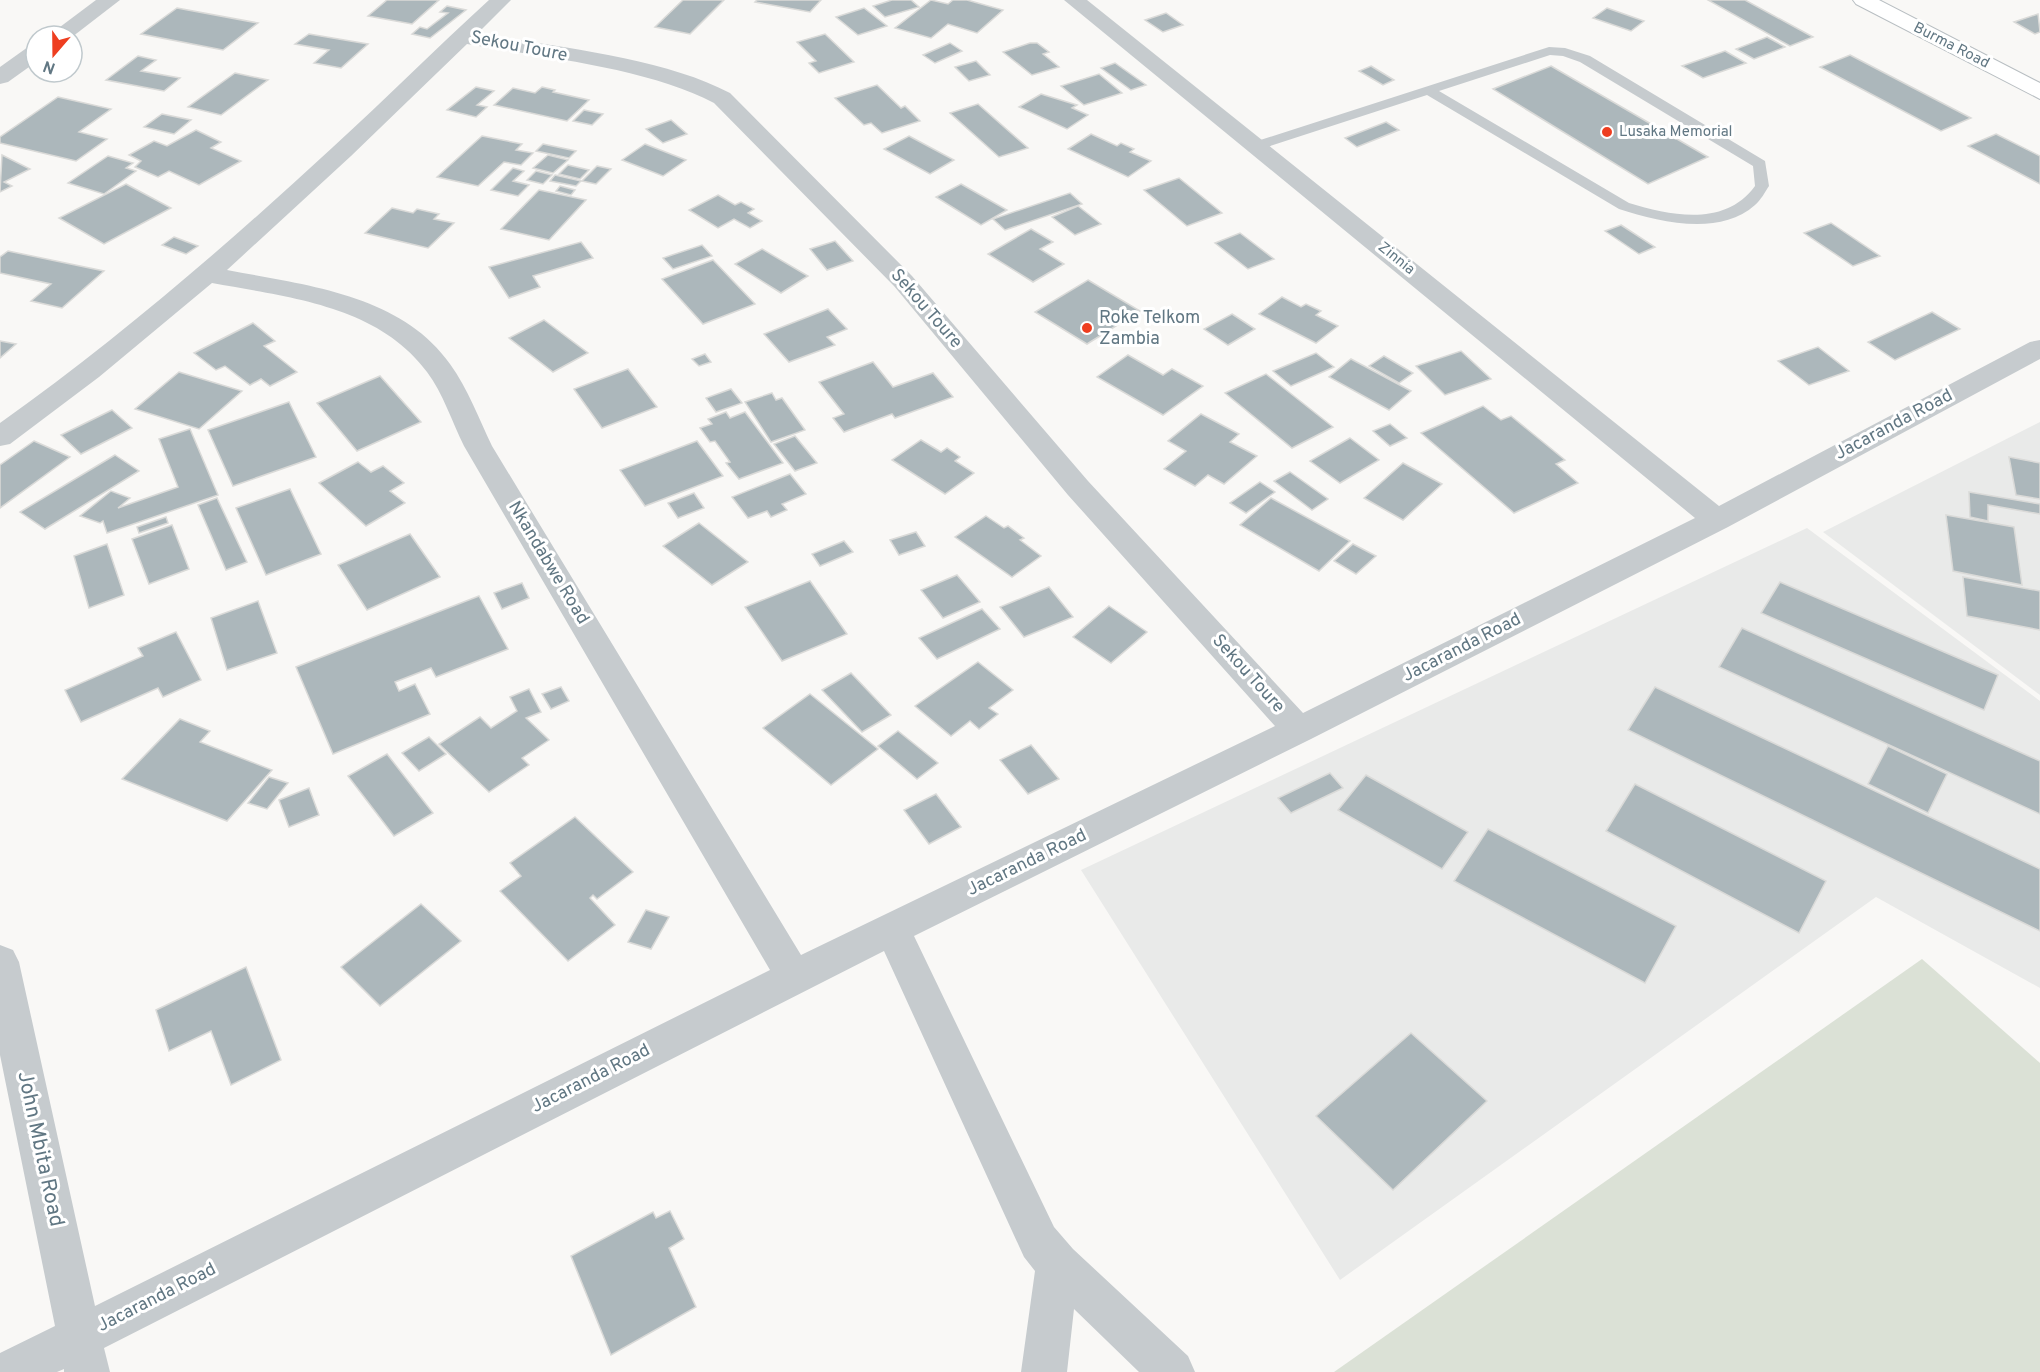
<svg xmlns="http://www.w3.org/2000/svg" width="2040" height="1372" font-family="Overpass,sans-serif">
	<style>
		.built { fill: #e9eae9 }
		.green { fill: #dbe1d6 }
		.building { fill: #acb7bb; stroke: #dadad8; stroke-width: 1.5 }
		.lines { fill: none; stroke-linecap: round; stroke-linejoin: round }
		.secondary-casing { stroke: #b8bec2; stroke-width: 2 }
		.service { fill: #c6cbce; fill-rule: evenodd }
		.minor { fill: #c6cbce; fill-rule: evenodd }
		.secondary { fill: #fff; fill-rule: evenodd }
		.poi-dot { fill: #ee3e20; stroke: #fff; stroke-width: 2 }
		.labels { text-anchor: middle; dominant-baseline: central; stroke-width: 6; stroke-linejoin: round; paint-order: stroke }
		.far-street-label { font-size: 15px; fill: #617783; stroke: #fff }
		.far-poi-label { font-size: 15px; fill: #617783; stroke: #fff; text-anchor: start }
		.street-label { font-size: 18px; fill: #617783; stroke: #fff }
		.poi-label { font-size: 18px; fill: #617783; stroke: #fff; text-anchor: start }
		.near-street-label { font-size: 21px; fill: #617783; stroke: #fff }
	</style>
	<rect width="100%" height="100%" fill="#f9f8f6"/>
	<g class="built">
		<path d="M2040,422v273l-217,-163z"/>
		<path d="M1807,528l233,173v287l-164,-91 -536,383 -259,-410z"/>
	</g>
	<path class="green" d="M1922,959l118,104v309h-706z"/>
	<g class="building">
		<path d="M387,0h52l-27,24 -44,-8z"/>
		<path d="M683,0h41l-34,34 -35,-7z"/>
		<path d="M757,0h64l-11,12 -55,-10z"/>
		<path d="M892,0h19l8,7 -34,10 -12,-11z"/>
		<path d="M931,0l17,4 5,-4h14l36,10 -26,23 -29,-9 -17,14 -36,-10z"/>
		<path d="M1708,0h37l68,37 -23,9z"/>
		<path d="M447,6l19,4 -36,28 -18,-4 8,-7 7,2 21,-16 -8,-1z"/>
		<path d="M177,8l81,15 -35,27 -82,-16z"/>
		<path d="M864,8l23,18 -29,9 -22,-18z"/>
		<path d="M1607,8l37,13 -13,10 -38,-13z"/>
		<path d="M1166,13l17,12 -20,7 -18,-12z"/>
		<path d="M2038,14l2,18 -5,2 -21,-12z"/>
		<path d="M309,34l59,10 -27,24 -27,-5 15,-13 -34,-6z"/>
		<path d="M825,34l29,28 -35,11 -10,-10 7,-2 -19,-19z"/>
		<path d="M1767,37l18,10 -31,12 -18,-10z"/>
		<path d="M950,43l12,8 -27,12 -12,-8z"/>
		<path d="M1030,43h7l12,9 -6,2 16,13 -27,8 -29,-23z"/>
		<path d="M1725,51l21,12 -43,15 -21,-12z"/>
		<path d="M1850,55l121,63 -30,13 -121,-64z"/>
		<path d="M138,56l18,4 -15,11 39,7 -16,13 -58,-11z"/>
		<path d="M976,61l14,14 -21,6 -14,-14z"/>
		<path d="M1115,63l31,22 -15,5 -30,-22z"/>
		<path d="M1371,66l23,14 -11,5 -24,-14z"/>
		<path d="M1551,66l157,91 -60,27 -155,-95z"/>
		<path d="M235,73l33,7 -47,35 -33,-8z"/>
		<path d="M1099,74l23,19 -38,12 -23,-19z"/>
		<path d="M877,85l24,23 4,-2 15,15 -38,12 -11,-10 -7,2 -29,-27z"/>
		<path d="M476,87l18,4 -17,14 10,2 -11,10 -29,-7z"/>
		<path d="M542,87l13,3 -2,2 36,8 -22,21 -73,-16 19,-17 22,5z"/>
		<path d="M1041,94l36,11 -5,3 16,7 -21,14 -48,-22z"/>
		<path d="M58,97l53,12 -32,23 28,7 -31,22 -76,-18v-6z"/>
		<path d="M978,104l50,44 -29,9 -49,-44z"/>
		<path d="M584,110l19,4 -11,11 -19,-4z"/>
		<path d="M162,114l29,6 -17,14 -30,-7z"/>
		<path d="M671,120l16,14 -24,9 -17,-14z"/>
		<path d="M1386,122l13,8 -42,17 -12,-9z"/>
		<path d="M196,130l25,12 -10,6 30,13 -42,24 -30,-14 -11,6 -23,-10 6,-6 -12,-6 25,-14 13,5z"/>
		<path d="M1091,134l26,12 4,-3 13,6 -4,3 21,9 -23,16 -60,-28z"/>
		<path d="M1996,134l44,22v28l-72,-38z"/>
		<path d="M482,136l40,8 -6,6 17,3 -12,12 -17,-3 -26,24 -41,-9z"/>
		<path d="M909,136l45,24 -24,14 -46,-25z"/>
		<path d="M543,144l33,7 -7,7 -33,-7z"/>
		<path d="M645,144l41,16 -23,16 -41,-16z"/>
		<path d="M2,155l28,14 -26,13 8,4 -12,6z"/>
		<path d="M548,155l20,5 -15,13 -20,-5z"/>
		<path d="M108,156l25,7 -7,5 10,3 -32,23 -36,-11z"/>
		<path d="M568,165l21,5 -9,9 -21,-5z"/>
		<path d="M597,166l14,3 -15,15 -14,-3z"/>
		<path d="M513,168l11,3 -11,10 16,4 -11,11 -27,-6z"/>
		<path d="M536,171l16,4 -9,9 -16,-4z"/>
		<path d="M555,175l26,6 -5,5 -26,-5z"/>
		<path d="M1179,178l43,35 -35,13 -43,-36z"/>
		<path d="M126,184l45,24 -67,36 -45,-26z"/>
		<path d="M961,184l46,26 -26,15 -45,-28z"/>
		<path d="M560,186l15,4 -4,5 -15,-4z"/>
		<path d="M539,190l47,10 -37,40 -48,-11z"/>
		<path d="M1070,193l12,11 -77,26 -12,-11z"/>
		<path d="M718,195l17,10 6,-3 13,7 -6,4 14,8 -12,7 -16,-9 -16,9 -29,-18z"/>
		<path d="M1078,206l23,18 -26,11 -23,-18z"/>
		<path d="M392,208l21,5 4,-4 22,5 -5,5 20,4 -26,25 -63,-15z"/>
		<path d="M1831,223l49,33 -27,10 -49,-33z"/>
		<path d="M1621,225l34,22 -16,7 -34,-23z"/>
		<path d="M1031,229l22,13 -13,7 24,15 -31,18 -45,-28z"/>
		<path d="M1240,233l34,26 -26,10 -33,-26z"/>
		<path d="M174,237l24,9 -12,8 -24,-9z"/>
		<path d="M835,241l18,20 -26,9 -17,-21z"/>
		<path d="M581,242l12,16 -60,18 7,11 -31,11 -20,-31z"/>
		<path d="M702,245l10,11 -39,13 -10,-11z"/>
		<path d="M762,249l46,27 -27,17 -46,-29z"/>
		<path d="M8,251l96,20 -42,37 -31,-7 20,-17 -51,-11v-16z"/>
		<path d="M713,260l42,44 -52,20 -41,-45z"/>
		<path d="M1088,280l52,31 -53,33 -52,-32z"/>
		<path d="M1282,297l19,10 5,-3 15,7 -5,4 22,11 -22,17 -57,-29z"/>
		<path d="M828,309l19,20 -20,8 8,8 -46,17 -25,-28z"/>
		<path d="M1932,312l28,17 -65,31 -27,-18z"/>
		<path d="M1232,314l23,15 -27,16 -24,-16z"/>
		<path d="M544,320l44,33 -35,19 -44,-34z"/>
		<path d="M253,323l22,18 -11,5 33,26 -27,14 -9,-7 -11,6 -25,-19 -9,4 -22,-17z"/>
		<path d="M0,341l16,3 -16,14z"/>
		<path d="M1818,347l31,24 -40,14 -31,-24z"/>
		<path d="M1461,351l30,28 -46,16 -29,-29z"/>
		<path d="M1316,353l18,14 -43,19 -18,-15z"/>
		<path d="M705,354l6,8 -12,4 -7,-7z"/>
		<path d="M1128,355l35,20 9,-6 31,17 -40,29 -66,-38z"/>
		<path d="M1384,356l29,17 -14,10 -30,-17z"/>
		<path d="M1351,359l60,32 -22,19 -60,-33z"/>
		<path d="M873,362l20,25 40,-14 20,24 -58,21 -3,-4 -48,18 -11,-14 11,-4 -25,-32z"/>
		<path d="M628,369l29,38 -55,21 -28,-39z"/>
		<path d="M179,372l63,19 -43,38 -64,-20z"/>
		<path d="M1266,374l67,53 -41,21 -67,-55z"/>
		<path d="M380,376l41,46 -64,29 -40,-48z"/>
		<path d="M731,389l11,14 -26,9 -10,-14z"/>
		<path d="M772,393l4,7 6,-2 23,32 -34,12 -26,-40z"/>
		<path d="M289,402l27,55 -83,29 -25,-56z"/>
		<path d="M1483,406l18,14 10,-4 54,44 -9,4 22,19 -64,30 -93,-80z"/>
		<path d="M112,410l20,18 -51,26 -20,-19z"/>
		<path d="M726,412l4,6 15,-6 38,51 -44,16 -13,-16 4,-1 -15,-21 -5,1 -10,-14 12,-4 -4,-5z"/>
		<path d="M1201,414l38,20 -9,8 27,14 -33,28 -16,-9 -13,11 -31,-17 22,-18 -18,-10z"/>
		<path d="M1390,424l17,14 -17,8 -17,-15z"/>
		<path d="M190,429l28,66 -111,38 -4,-12 -3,2 -20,-7 31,-25 19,7 -12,10 60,-21 -19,-48z"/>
		<path d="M795,436l22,27 -22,8 -21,-27z"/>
		<path d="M1350,438l29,22 -39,23 -30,-22z"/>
		<path d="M921,440l20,12 6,-4 13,9 -5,4 19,12 -29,21 -53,-34z"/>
		<path d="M34,441l36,16 -70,51v-43z"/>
		<path d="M697,441l26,35 -78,30 -25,-36z"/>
		<path d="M115,455l24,16 -94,58 -25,-17z"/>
		<path d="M2009,457l31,6v36l-24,-4z"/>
		<path d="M358,462l13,10 12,-6 21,17 -14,8 15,12 -39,23 -47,-43z"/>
		<path d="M1403,463l39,21 -39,36 -39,-22z"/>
		<path d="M1290,472l38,27 -16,11 -38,-29z"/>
		<path d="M790,474l16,20 -24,10 5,6 -16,7 -4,-6 -19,7 -16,-21z"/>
		<path d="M1260,482l15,10 -29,21 -16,-10z"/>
		<path d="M290,489l31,65 -55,21 -30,-67z"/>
		<path d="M1969,492l71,12v10l-52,-9v16l-18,-4z"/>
		<path d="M694,493l10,15 -26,10 -10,-15z"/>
		<path d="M217,498l30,64 -21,8 -28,-65z"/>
		<path d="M1271,498l79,43 -31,30 -79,-46z"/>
		<path d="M1946,515l68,12 8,58 -69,-14z"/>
		<path d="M986,516l18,12 4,-2 16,12 -4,2 21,16 -29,21 -57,-40z"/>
		<path d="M166,517l2,6 -29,10 -2,-6z"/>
		<path d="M699,523l49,39 -36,23 -49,-39z"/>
		<path d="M172,525l17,44 -40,15 -17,-45z"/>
		<path d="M916,532l9,14 -26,9 -9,-15z"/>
		<path d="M410,534l30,43 -73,33 -29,-45z"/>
		<path d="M844,541l9,11 -33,14 -8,-12z"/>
		<path d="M107,544l17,51 -35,13 -15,-52z"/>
		<path d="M1353,544l23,12 -20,18 -22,-13z"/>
		<path d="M957,575l23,27 -37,16 -22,-28z"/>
		<path d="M1963,577l77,14v39l-73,-14z"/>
		<path d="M810,581l37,53 -65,27 -37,-54z"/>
		<path d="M1780,582l218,93 -14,35 -223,-97z"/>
		<path d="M522,583l7,15 -27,11 -8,-16z"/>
		<path d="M1049,587l24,30 -49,20 -24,-30z"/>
		<path d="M479,596l29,53 -72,28 -5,-9 -36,14 4,9 16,-7 15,30 -97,40 -37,-87z"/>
		<path d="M258,601l19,52 -50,17 -16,-52z"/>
		<path d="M1109,606l38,26 -36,31 -38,-26z"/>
		<path d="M982,609l18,20 -63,30 -18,-21z"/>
		<path d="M1742,628l298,133v53l-321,-147z"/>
		<path d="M176,632l25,48 -38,17 -5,-9 -77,34 -16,-32 78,-34 -5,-8z"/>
		<path d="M978,662l35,28 -24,18 9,6 -19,15 -9,-8 -19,15 -36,-30z"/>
		<path d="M851,673l40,42 -29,17 -40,-42z"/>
		<path d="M561,687l8,14 -18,8 -9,-15z"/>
		<path d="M1655,687l385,182v62l-412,-201z"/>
		<path d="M529,689l12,23 -15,6 23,22 -27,18 7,7 -40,27 -50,-48 41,-27 11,11 26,-17 -7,-14z"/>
		<path d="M810,694l68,55 -47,36 -68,-57z"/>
		<path d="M180,719l30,12 -10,11 72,28 -45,51 -105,-42z"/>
		<path d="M898,731l40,32 -21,16 -39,-33z"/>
		<path d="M429,737l17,17 -27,17 -17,-18z"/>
		<path d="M1031,745l28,34 -31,15 -28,-34z"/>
		<path d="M1888,746l59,28 -19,39 -60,-29z"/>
		<path d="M387,754l46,59 -39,23 -46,-60z"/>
		<path d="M1330,773l13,15 -52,25 -13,-15z"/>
		<path d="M1366,775l102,57 -26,37 -104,-59z"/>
		<path d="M269,777l19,6 -21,26 -19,-6z"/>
		<path d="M1635,784l191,97 -27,52 -193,-102z"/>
		<path d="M309,788l10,27 -30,12 -10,-27z"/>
		<path d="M936,794l25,33 -32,17 -25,-34z"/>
		<path d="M575,817l58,55 -36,27 -4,-4 -3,3 25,27 -47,36 -68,-70 21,-15 -11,-13z"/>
		<path d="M1488,829l188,97 -31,57 -191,-102z"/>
		<path d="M421,904l40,37 -81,65 -39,-39z"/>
		<path d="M646,910l23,7 -18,32 -23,-7z"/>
		<path d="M246,967l35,93 -50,25 -20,-54 -42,20 -13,-41z"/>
		<path d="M1411,1033l76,68 -94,89 -77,-74z"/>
		<path d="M670,1211l14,28 -15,9 27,59 -85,48 -40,-99 82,-44 3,6z"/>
	</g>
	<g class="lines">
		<g class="secondary-casing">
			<path id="secondary" d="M1853,0h26l161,83v16l-184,-95z"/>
		</g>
		<path class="service" d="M1549,47l16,1 25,8 175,105 4,25c-4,6 -8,14 -14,19 -36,32 -95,17 -136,4l-192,-114 -166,54 -5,1 -7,-4 2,-3zM1550,55l13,1 17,6 173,104 2,20c-30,41 -83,30 -126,17l-190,-112z"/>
		<g class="minor">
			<path d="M96,0h24l-48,37 -24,-1z"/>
			<path d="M489,0h22l-33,33c76,14 185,24 252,60l182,183 176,205 215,232 392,-195 -631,-518h23l632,506 311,-164 10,-2v19l-312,168 -417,212 -397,197 140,291 19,22 115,107 7,16h-56l-65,-63 -7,63h-46l14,-101 -11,-14 -140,-306 -780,397 6,24h-46v-3l-7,3h-57v-19l55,-27 -55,-271v-110l13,5 6,12 76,344 675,-336 -306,-524c-12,-24 -21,-53 -37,-74 -49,-67 -140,-75 -215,-89l-113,94 -89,67 -10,2v-23c118,-84 227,-178 333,-276 53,-48 103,-99 156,-147zM467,44c74,13 182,24 247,59l180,183 174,209 207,231 -474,229 -309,-509c-13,-27 -24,-57 -42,-82 -49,-70 -146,-79 -223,-94l124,-114z"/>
			<path d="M36,45v17l-28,20 -8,2v-17l28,-20z"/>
		</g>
		<use href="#secondary" class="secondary"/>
	</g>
	<g class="poi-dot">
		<circle cx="1607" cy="132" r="6"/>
		<circle cx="1087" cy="328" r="6"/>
	</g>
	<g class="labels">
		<g class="far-street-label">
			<text transform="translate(1951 46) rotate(27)">Burma Road</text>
			<text transform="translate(1396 259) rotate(39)">Zinnia</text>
		</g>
		<g class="far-poi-label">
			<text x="1619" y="132">Lusaka Memorial</text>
		</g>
		<g class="street-label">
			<text transform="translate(519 47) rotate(11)">Sekou Toure</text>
			<text transform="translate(926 309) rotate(49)">Sekou Toure</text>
			<text transform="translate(1894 425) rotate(-28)">Jacaranda Road</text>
			<text transform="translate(548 563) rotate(59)">Nkandabwe Road</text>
			<text transform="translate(1462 648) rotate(-27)">Jacaranda Road</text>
			<text transform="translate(1248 674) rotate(48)">Sekou Toure</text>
			<text transform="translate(1027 863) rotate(-26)">Jacaranda Road</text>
			<text transform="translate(591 1079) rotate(-27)">Jacaranda Road</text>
			<text transform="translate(157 1298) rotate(-27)">Jacaranda Road</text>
		</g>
		<g class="poi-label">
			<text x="1099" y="318">Roke Telkom<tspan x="1099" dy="21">Zambia</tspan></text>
		</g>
		<g class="near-street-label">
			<text transform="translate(40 1149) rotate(78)">John Mbita Road</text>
		</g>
	</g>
	<g transform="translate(54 54) rotate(200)"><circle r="28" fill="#ffffff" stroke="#c0c9cd" stroke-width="1.5"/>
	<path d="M0-4.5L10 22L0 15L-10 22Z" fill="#ee3e20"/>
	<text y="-9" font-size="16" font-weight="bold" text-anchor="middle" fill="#617783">N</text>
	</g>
</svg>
